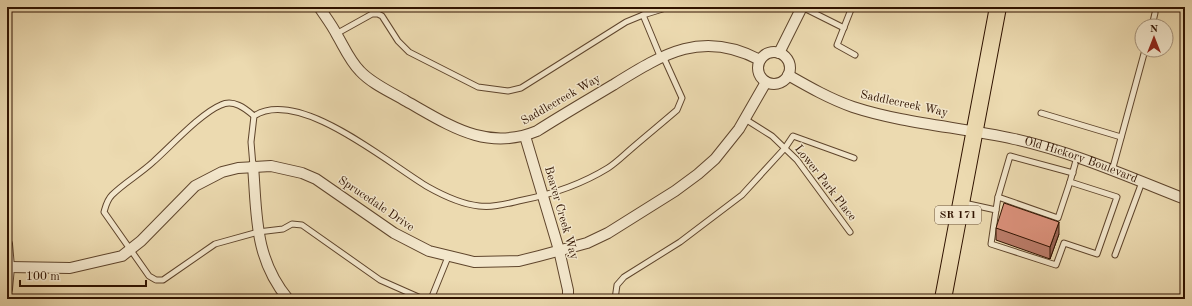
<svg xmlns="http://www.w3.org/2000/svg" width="1192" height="306" font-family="'Old Standard TT',serif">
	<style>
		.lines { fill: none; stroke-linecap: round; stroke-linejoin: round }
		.service-casing { stroke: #5f452c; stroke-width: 7 }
		.minor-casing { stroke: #5f452c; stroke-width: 12 }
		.primary-casing { stroke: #301300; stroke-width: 18 }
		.service { stroke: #f3e7cc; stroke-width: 5 }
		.minor { stroke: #f3e7cc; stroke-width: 10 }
		.primary { stroke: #ecdab0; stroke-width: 16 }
		.wall { fill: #bb7c69; stroke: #301300 }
		.shaded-wall { fill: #996555; stroke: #301300 }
		.building { fill: #da907a; stroke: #301300 }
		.labels { text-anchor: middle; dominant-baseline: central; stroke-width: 3; stroke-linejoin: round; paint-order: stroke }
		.shield { fill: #f3e7cc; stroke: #6a533d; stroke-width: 1 }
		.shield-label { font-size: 11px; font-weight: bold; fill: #301300 }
		.street-label { font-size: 12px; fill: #301300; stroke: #f3e7cc }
	</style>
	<rect width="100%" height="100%" fill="#ecdab0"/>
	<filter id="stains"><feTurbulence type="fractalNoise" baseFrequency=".005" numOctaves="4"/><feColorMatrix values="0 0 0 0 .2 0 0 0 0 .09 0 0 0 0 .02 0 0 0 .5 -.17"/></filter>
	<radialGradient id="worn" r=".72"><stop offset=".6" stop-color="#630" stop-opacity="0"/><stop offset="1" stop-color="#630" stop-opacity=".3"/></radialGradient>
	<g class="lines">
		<g class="service-casing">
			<g id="service">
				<path d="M802,7l42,21"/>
				<path d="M852,7l-15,38 18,10"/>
				<path d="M1152,26l3,-13"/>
				<path d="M336,34l36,-20h6l4,2 16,25 11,11 69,35 30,4 13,-3 105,-66 17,-7"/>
				<path d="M660,56l-17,-41 26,-8"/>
				<path d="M1041,113l80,24"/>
				<path d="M254,116c-9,-8 -21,-17 -33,-11 -20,8 -51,42 -68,57 -13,12 -29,21 -41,33 -5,5 -6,10 -8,17l45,64 7,4h7l52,-36 43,-12 25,-3 9,-5 10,1 78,55 43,19"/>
				<path d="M745,119l27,17 25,24 53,72"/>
				<path d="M253,166l-2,-24 3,-26c45,-29 135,48 174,71 16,9 33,17 51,19 15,2 30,-3 44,-6 30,-6 59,-16 85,-32 8,-5 16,-13 23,-19 15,-13 31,-26 46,-39l5,-12 -19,-42"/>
				<path d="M1112,171l33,-121"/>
				<path d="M998,197l12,-41 63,17"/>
				<path d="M964,203l32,7 -5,34 65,21 8,-22 33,11 20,-57 -47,-15 7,-25"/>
				<path d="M996,210l2,-13 60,21 12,-36"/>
				<path d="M1115,255l27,-73"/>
				<path d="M431,299l17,-42"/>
				<path d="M615,299l2,-14 7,-8 56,-35 62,-47 43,-47 8,-12 61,22"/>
			</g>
		</g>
		<g class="minor-casing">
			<g id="minor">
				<path d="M319,7c6,9 13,18 18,28 7,12 13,26 23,36 12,13 31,21 46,30 43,24 80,51 131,30 25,-16 51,-31 76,-46 50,-31 89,-56 147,-25"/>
				<circle cx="774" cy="68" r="16"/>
				<path d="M779,53l23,-46"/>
				<path id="s1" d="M788,75c21,12 42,24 65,32 52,17 108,20 161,32 59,13 115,38 171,60"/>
				<path d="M525,136l34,114 9,40v9"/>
				<path d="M253,166c4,49 1,92 35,133"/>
				<path d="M7,244l2,23 -2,22"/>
				<path d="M9,267l61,1 52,-12 19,-15 54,-55 27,-14 16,-4 33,-2 31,7 14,6 78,54 35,18 45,11 45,-1 20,-5 48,-13 21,-10 67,-42 23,-17 17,-15 24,-30 27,-47"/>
			</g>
		</g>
		<g class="primary-casing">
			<path id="primary" d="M943,299l55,-292"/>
		</g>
		<use href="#service" class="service"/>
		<use href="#minor" class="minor"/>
		<use href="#primary" class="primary"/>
	</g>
	<path class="wall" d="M996,228l63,6 -9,25 -54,-19z"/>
	<path class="shaded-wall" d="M1059,222v12l-9,25v-12z"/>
	<path class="building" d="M1004,203l55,19 -9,25 -54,-19z"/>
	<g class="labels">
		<rect class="shield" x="935" y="206" width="46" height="18" rx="3"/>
		<g class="shield-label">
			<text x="958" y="215">SR 171</text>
		</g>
		<g class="street-label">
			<text transform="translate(561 100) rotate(-30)">Saddlecreek Way</text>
			<text transform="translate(904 104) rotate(12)">Saddlecreek Way</text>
			<text stroke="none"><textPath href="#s1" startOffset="307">Old Hickory Boulevard</textPath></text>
			<text transform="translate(825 183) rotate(52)">Lower Park Place</text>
			<text transform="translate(376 204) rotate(34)">Sprucedale Drive</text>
			<text transform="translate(561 213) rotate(74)">Beaver Creek Way</text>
		</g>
	</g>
	<rect width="1192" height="306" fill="none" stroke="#ecdab0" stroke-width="24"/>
	<rect x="8" y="8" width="1176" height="290" fill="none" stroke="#301300" stroke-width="2"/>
	<rect x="12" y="12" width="1168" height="282" fill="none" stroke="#301300"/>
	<g transform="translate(1154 38)"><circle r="19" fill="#f3e7cc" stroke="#a5927a"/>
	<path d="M0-3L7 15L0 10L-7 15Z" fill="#8f2418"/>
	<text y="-6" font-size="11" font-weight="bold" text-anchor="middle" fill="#301300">N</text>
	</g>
	<path d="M20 280v6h126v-6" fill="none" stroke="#301300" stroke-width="2"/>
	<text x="26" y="280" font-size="12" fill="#301300" stroke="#f3e7cc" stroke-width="3" paint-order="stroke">100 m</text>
	<rect width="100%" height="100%" filter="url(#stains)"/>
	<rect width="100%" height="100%" fill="url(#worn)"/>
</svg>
